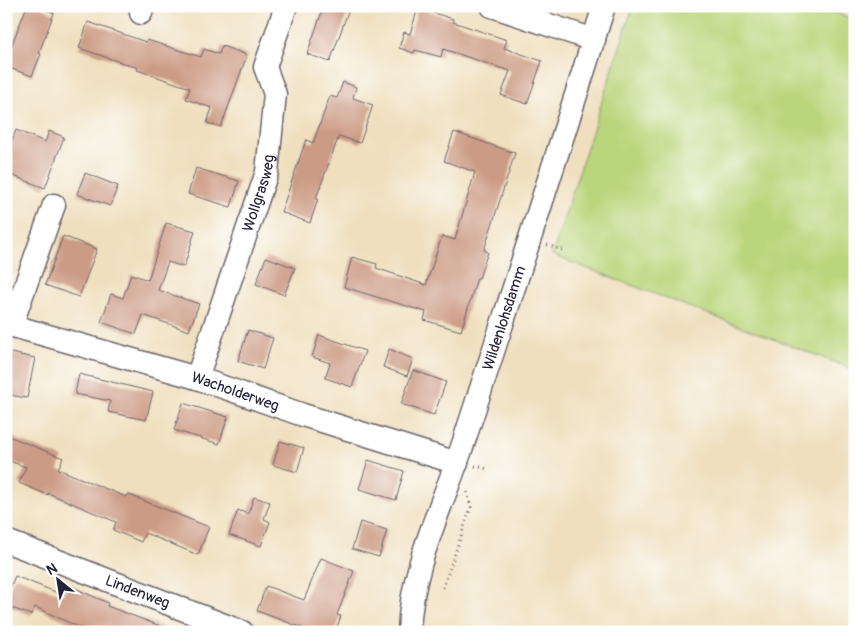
<svg xmlns="http://www.w3.org/2000/svg" width="861" height="638" font-family="Pangolin,sans-serif">
	<style>
		.green { fill: #bad67c; stroke: #6e7c5c }
		.building { fill: #cc9b85 }
		.lines { fill: none; stroke-linecap: round; stroke-linejoin: round }
		.minor-casing { stroke: #6a6469; stroke-width: 25 }
		.path { stroke: #6a6469; stroke-width: 3; stroke-dasharray: 1 4; stroke-linecap: butt }
		.minor { stroke: #fff; stroke-width: 22 }
		.labels { text-anchor: middle; dominant-baseline: central; stroke-width: 5; stroke-linejoin: round; paint-order: stroke }
		.street-label { font-size: 15px; fill: #22223b; stroke: #fff }
	</style>
	<rect width="100%" height="100%" fill="#fff"/>
	<filter id="ink" filterUnits="userSpaceOnUse"><feTurbulence type="fractalNoise" baseFrequency=".02" numOctaves="2"/><feDisplacementMap in="SourceGraphic" scale="10" xChannelSelector="R" yChannelSelector="G"/><feConvolveMatrix kernelMatrix="1 2 1 2 8 2 1 2 1" color-interpolation-filters="sRGB"/></filter>
	<filter id="wash" filterUnits="userSpaceOnUse"><feTurbulence type="fractalNoise" baseFrequency=".0096" numOctaves="4" result="noise"/><feDisplacementMap in="SourceGraphic" scale="20" xChannelSelector="R" yChannelSelector="G"/><feGaussianBlur stdDeviation="1.12" result="paint"/><feColorMatrix in="noise" values="0 0 0 0 0 0 0 0 0 0 0 0 0 0 0 0 0 1.4 0 .05"/><feComposite in="paint" operator="in"/></filter>
	<g filter="url(#wash)">
		<rect width="100%" height="100%" fill="#efdfbe"/>
		<path class="green" d="M633,6h185l37,14v350l-303,-115z"/>
		<g id="blocks">
			<g class="building">
				<path d="M27,6h10l17,7 -15,40 2,1 -9,22 -26,-9v-8z"/>
				<path d="M324,6h26l-20,56 -23,-8z"/>
				<path d="M418,8l35,11v3l54,18 -3,8 38,13 -15,43 -26,-9 9,-24 -67,-22 -2,8 -26,-7 -1,3 -15,-5 5,-16 6,2z"/>
				<path d="M88,22l58,20 1,-2 54,17 3,-8 15,5 3,-8 25,9 -26,72 -14,-4 5,-15 -26,-9 4,-11 -53,-18 1,-2 -59,-20z"/>
				<path d="M343,82l13,5 -3,11 20,7 -13,38 -21,-7 -23,62 2,1 -8,24 -29,-11 25,-72 7,3 17,-47 7,2z"/>
				<path d="M16,130l29,12 4,-11 15,6 -19,51 -39,-15v-18z"/>
				<path d="M454,132l61,21 -31,97 4,2 -9,26h-2l-16,53 -37,-11 2,-8 -82,-25 8,-30 25,7 -1,4 50,17 16,-49 13,4 20,-68 -31,-11z"/>
				<path d="M196,168l43,13 -8,26 -43,-13z"/>
				<path d="M85,173l33,13 -8,20 -33,-12z"/>
				<path d="M166,223l29,8 -11,36 -16,-5 -10,28 41,14 -10,27 -46,-16 -7,19 -35,-12 10,-28 12,4 8,-24 17,6z"/>
				<path d="M63,236l34,13 -18,48 -34,-12z"/>
				<path d="M266,257l29,11 -11,27 -28,-11z"/>
				<path d="M248,330l25,8 -10,31 -25,-8z"/>
				<path d="M319,335l46,16 -13,36 -27,-9 5,-15 -18,-6z"/>
				<path d="M389,349l24,10 -6,17 -24,-9z"/>
				<path d="M6,352l29,6 -8,40 -18,-3 3,-13 -6,-2z"/>
				<path d="M413,370l33,12 -12,33 -33,-11z"/>
				<path d="M79,374l74,18 -7,28 -38,-8 2,-11 -35,-7z"/>
				<path d="M183,403l45,14 -9,27 -45,-14z"/>
				<path d="M6,435l57,23 -5,11 68,28 1,-3 82,33 -11,28 -53,-22 -4,9 -28,-12 3,-8 -68,-29v2l-29,-12 7,-16 -20,-7z"/>
				<path d="M280,441l24,7 -7,24 -24,-7z"/>
				<path d="M368,460l36,11 -8,29 -37,-11z"/>
				<path d="M254,497l16,5 -6,17 6,3 -9,24 -32,-11 9,-25 10,4z"/>
				<path d="M360,522l27,8 -8,27 -27,-8z"/>
				<path d="M321,558l33,13 -17,44 4,1 -6,16h-33l1,-4 -46,-17 9,-25 38,14z"/>
				<path d="M15,576l48,19 5,-10 40,18 -1,3 64,24 -1,2h-80l-55,-25 -4,8 -25,-9v-9z"/>
			</g>
		</g>
	</g>
	<g filter="url(#ink)">
		<use href="#blocks" fill-opacity="0" stroke="#6a6469" stroke-width="1"/>
		<g class="lines">
			<g class="minor-casing">
				<g id="minor">
					<path d="M492,6l102,34"/>
					<path d="M141,13l2,-7"/>
					<path id="s1" d="M6,324l191,54 106,37 154,48"/>
					<path d="M11,326l43,-121"/>
					<path id="s2" d="M197,378l70,-206 8,-78 -10,-27 21,-61"/>
					<path id="s3" d="M6,541l236,91"/>
					<path id="s4" d="M409,632c2,-67 35,-129 55,-191 47,-145 95,-290 140,-435"/>
				</g>
			</g>
			<g class="path">
				<path d="M547,245l16,5"/>
				<path d="M475,466l14,3"/>
				<path d="M443,588l28,-81 -4,-15"/>
			</g>
			<use href="#minor" class="minor"/>
		</g>
	</g>
	<g class="labels">
		<g class="street-label">
			<text stroke="none"><textPath href="#s2" startOffset="195">Wollgrasweg</textPath></text>
			<text stroke="none"><textPath href="#s4" startOffset="329">Wildenlohsdamm</textPath></text>
			<text stroke="none"><textPath href="#s1" startOffset="239">Wacholderweg</textPath></text>
			<text stroke="none"><textPath href="#s3" startOffset="141">Lindenweg</textPath></text>
		</g>
	</g>
	<rect width="861" height="638" fill="none" stroke="#fff" stroke-width="25"/>
	<g transform="translate(58 580) rotate(330)" stroke="#ffffff" stroke-width="4" paint-order="stroke">
	<path d="M0-4L9 19L0 12L-9 19Z" fill="#22223b"/>
	<text y="-8" font-size="14" font-weight="bold" text-anchor="middle" fill="#22223b">N</text>
	</g>
</svg>
